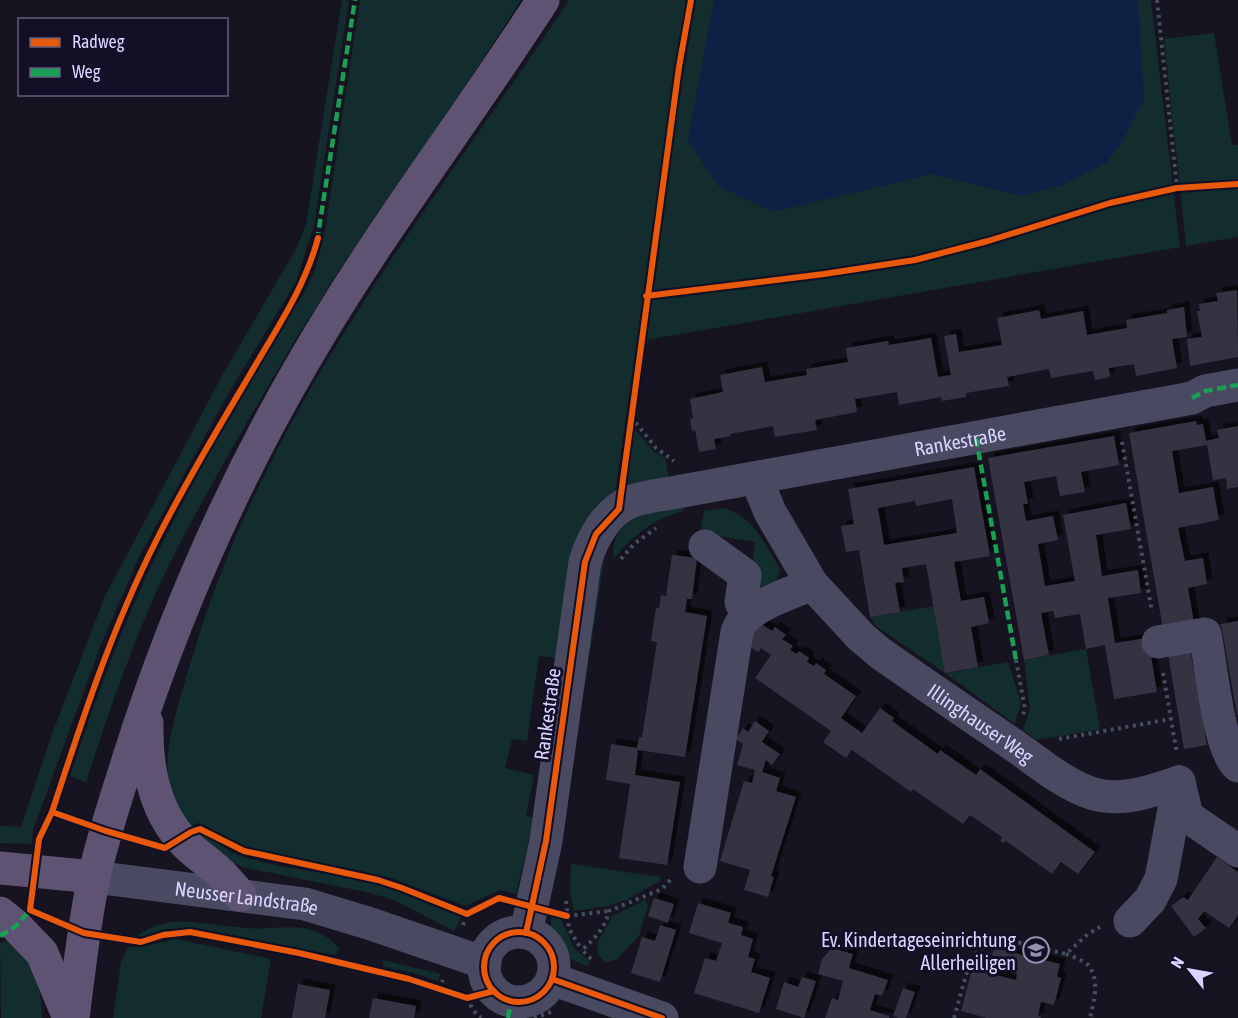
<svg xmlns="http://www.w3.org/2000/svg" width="1238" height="1018" font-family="'Asap Condensed',sans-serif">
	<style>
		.green { fill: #132c2d }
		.water { fill: #0d2144 }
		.building { fill: #343243; fill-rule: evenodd; filter: url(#shadow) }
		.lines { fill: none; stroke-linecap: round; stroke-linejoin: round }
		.path { stroke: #44505f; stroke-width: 4; stroke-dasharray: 3 4.5; stroke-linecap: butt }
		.minor { stroke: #4a4962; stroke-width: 33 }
		.major { stroke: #5e5373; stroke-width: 33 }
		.quiet { stroke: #1a9f57; stroke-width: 4.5; stroke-dasharray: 9 4.5; stroke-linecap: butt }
		.cycleway-casing { stroke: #130f26; stroke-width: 10 }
		.cycleway { stroke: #e8590c; stroke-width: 6 }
		.labels { text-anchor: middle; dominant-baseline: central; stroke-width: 6; stroke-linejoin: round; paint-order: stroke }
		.street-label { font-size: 20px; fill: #d9d4ff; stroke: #130f26 }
		.poi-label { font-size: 20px; fill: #d9d4ff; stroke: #130f26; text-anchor: end }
	</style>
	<defs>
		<filter id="shadow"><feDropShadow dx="5.5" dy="-5.5" stdDeviation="0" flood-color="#0009"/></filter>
	</defs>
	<rect width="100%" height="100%" fill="#161421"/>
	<g class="green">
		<path d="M342,0h7l-35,225 -18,57 -65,107 -92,168 -39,90 -67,183 -1,14 -32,-1v-17l21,1 29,-88 55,-143 118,-222 74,-127 9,-23z"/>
		<path d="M360,0h161c-68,109 -146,212 -214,321 -24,38 -46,78 -69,117 -28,50 -57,100 -81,152 -28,63 -50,127 -71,192l-16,-6c20,-60 41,-121 67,-179 47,-107 110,-208 169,-308l10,-22 8,-31z"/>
		<path d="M569,0h117l-71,493c-19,12 -30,26 -38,46l-21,119 -17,-2 -12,85 -15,-2 -7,29 29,7 -8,41 8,2 -18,76 -16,-4 -35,16 -74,-28 -141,-30 -24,-9 -21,-14 -7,-2 -9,4c-10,-16 -19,-34 -21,-53 -4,-31 16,-88 25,-119 72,-246 237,-445 376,-655z"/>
		<path d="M696,0h455l29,247 -534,93 33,-240z"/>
		<path d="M1214,33l18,112h6v92l-52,9 -22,-207z"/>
		<path d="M633,427l21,25 11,6 4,21 -44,8z"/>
		<path d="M685,504l-2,7c-33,10 -49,23 -70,49 1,-8 0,-17 4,-24 11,-24 45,-28 68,-32z"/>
		<path d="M723,508c31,8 42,36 57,61l-5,18 -21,8 -5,-8 6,-45 -55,-9 4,-22z"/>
		<path d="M605,554l-23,149 -5,-2 15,-112z"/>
		<path d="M934,606l12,67 62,-11 13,41 -6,21 -70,-51 -68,-46 -7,-10z"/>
		<path d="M1086,649l14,80 -63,11 -14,-10 7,-21 -6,-49z"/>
		<path d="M196,834c16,-1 26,15 40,20 40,15 85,17 126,27 34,7 67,22 100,36l-8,14 -60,-31 -28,-8 -120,-24 -17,-6z"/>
		<path d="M571,864l90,13 -1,4 -34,19 -19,6 -33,5 -4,-19z"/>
		<path d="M645,900l3,6 -9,30 -22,23 -12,4 -7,-9 -1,-10 15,-28z"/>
		<path d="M551,916l9,1 14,31 15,13 -1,5c-26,-8 -39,-23 -37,-50z"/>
		<path d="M171,922c25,-1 50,4 75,6 22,2 45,-4 66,2 10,3 21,10 27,19l-4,6 -141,-26h-29l-23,9 -7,-1 16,-10z"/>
		<path d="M14,939c19,22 28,50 28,79h-41l-1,-75z"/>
		<path d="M176,939l95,20 -10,59h-148l8,-56 7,-15 17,-1z"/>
		<path d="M383,960l58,14 -3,7 -25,-8 -28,-6 -2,-2z"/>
	</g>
	<path class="water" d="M714,0h424l6,99 -23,44 -15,20 -41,21 -42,12 -93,-22 -156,38 -56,-26 -30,-46z"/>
	<g class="building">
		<path d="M1237,290l1,67 -48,9 -3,-27 15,-2 -5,-26h3l-1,-7 19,-3 -2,-8z"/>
		<path d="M1184,307l3,30 -15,2 5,29 -41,8 -2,-12 -25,4 1,9 -15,3 -2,-9 -42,7 -2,-9 -42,8 2,9 -43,7v4l-24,4 -1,-4 -42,8 -2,-13 -42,7 2,13 -42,8 2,10 -42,7 -2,-11 -43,8v2l-16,3 2,10 -17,3 -4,-22 -3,1 -2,-12 3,-1 -3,-19 33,-7 -3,-17 42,-8 3,15 42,-7 -1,-6 42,-7 -2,-14 42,-7 1,4 42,-7 7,39 13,-2 -7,-39 12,-2 3,18 43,-7 -5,-27 42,-8 2,9 42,-8 4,24 40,-7 -1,-8 41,-7v-3z"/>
		<path d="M1196,421l1,4 6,-1 3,17 13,-3 -2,-8 21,-4v61l-11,2 -1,-11 -13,2 -6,-35 -35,6 7,42 34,-6 6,33 -41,8 7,33 18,-3 4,26 -19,4 7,41 -31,6 -35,-202z"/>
		<path d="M1114,436l5,29 -38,7 4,20 -25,4 -4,-20 -32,6 4,22h-5l3,17 27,-5 5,24 -20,4 7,42 30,-5 -12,-66 63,-12 5,26 -35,6 6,41 36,-6 3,23 -33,5 7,45 33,-5 9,54 -43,7 -9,-54 -19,4 -6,-35 -25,4 -2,-7 -12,2 8,42 -25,5 -36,-202z"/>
		<path d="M974,467l16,89 -36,6 7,39 23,-4 5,26 -18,4 7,40 -33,6 -19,-109 -24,4 2,14 -9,1 5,29 -30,5 -11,-67 -13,2 -5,-26 13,-2 -6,-35zM952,499l5,34 -73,12 -6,-37 37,-7 1,5z"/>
		<path d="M672,555l25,3 -5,41h-5l-2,13 22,4 -22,141 -47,-7 -3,25 45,7 -13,83 -48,-7 11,-74 -24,-4 5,-36 26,4 2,-11h3l15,-95 -6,-1 5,-33h3l2,-13 5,1z"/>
		<path d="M1238,621v94h-1l-16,-91z"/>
		<path d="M761,624l11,7 3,-4 11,8 -4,4 11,7 -3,4 7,4 2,-3 10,7 -2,4 7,4 2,-3 10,7 -2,4 32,22 -15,22 21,15 18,-25 14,10 -2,3 46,33 2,-4 36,25 4,-6 115,83 -17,22 -17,-12 -9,12 -46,-33 -2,2 -4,-2 2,-4 -32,-22 -7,9 -50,-35 -2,3 -59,-42 -6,8 -23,-16 8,-11 -76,-53 16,-23 -10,-7 -3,4 -11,-7z"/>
		<path d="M1189,643l18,102 -23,4 -17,-101z"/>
		<path d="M755,721l14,10 -7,11 18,12 -8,11 -6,-5 -4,12 18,6 -4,13 20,6 -25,79 3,1 -6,20 -24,-7 6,-20 -30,-9 24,-80 8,2 3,-13 -18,-5 6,-21 -7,-5 7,-11 5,4z"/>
		<path d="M1217,857l21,15v43l-9,13 -25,-17 -6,8 8,9 -12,9 -23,-31 12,-9 5,3z"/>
		<path d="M654,898l20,6 -6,19 -20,-7z"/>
		<path d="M698,903l33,10 -3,10 15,4 -2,8 12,4 -5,18 7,2 -4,13 19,6 -11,35 -65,-20 11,-35 11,3 6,-18 -33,-10z"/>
		<path d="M660,925l16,5 -16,52 -29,-9 11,-36 13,4z"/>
		<path d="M832,948l21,6 -4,14 39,12 -6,16 -7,-2 -5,16 19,6v2h-64l7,-20 6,2 5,-19 -25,-7 4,-15z"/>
		<path d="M994,948l66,16 -3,13 4,1 -7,27 -13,-3 -3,14 4,2h-55l-26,-7 11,-42 44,11 1,-6 -28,-8z"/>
		<path d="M802,977l14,4 -12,37 -28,-9 8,-27 14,5z"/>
		<path d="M298,984l32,6 -5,28h-33z"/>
		<path d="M903,988l12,4 -9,26h-8l-5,-2z"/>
		<path d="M373,998l43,8 -2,12h-45z"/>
	</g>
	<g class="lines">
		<g class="path">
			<path d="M1157,0l20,188"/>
			<path d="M631,417l25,31 18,13"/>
			<path d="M1122,442l30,170"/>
			<path d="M621,559l13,-15 22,-16"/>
			<path d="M1016,660l9,49 -2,6"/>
			<path d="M1163,673l14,81"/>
			<path d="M1059,739l112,-20"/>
			<path d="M566,901l3,28 13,21"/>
			<path d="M567,916l42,-5"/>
			<path d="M463,925l4,-11"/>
			<path d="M1066,954c7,3 17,6 22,11 12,14 6,37 2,53"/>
			<path d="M591,959l-9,-9c13,-12 23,-22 27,-39l53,-22 10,-11"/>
			<path d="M439,989l4,-9"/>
			<path d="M467,998l6,12 8,8"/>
			<path d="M534,1018l17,-6"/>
			<path d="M954,1018l16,-57 21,-25 75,18 22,-20 12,-7"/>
		</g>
		<g class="minor">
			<path id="s1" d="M756,478l14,34 42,72 49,53 19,16c44,31 88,61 132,91 25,17 52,41 82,50 28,8 59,-3 85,-12"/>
			<path d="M705,546l40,29 -4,27 6,13"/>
			<path d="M1158,642l47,-8c6,28 13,116 33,132"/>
			<path d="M1179,782l8,34 51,35"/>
			<path d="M700,867l37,-235c8,-26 51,-37 75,-48"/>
			<path id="s2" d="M94,877l211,27 63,19 117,40"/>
			<path d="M1130,921l20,-21 11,-21 18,-97"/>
			<circle cx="519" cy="967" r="35"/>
			<path id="s3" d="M526,933l20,-92 39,-279c7,-23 21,-50 45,-60 14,-6 32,-7 47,-10l515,-94 13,-7 33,-6"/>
			<path d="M552,979l110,39"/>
		</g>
		<g class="major">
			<path d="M147,723c-1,42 6,86 36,118 8,9 18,16 28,24 11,8 20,20 29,30"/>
			<path d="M0,868l94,9"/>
			<path d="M0,913l16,13 26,27 27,65"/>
			<path d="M73,1018c6,-47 11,-95 21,-141 9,-41 23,-81 35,-120 44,-139 102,-271 175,-396 72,-125 161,-240 239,-361"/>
		</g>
		<g class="quiet">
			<path d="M317,241l38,-241"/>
			<path d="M1192,398l13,-7 33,-6"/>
			<path d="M976,438l40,222"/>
			<path d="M0,936l16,-10 14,-16"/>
			<path d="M508,1018l3,-17"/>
		</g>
		<g class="cycleway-casing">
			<g id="cycleway">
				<path d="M318,238c-13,49 -41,90 -66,133 -33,56 -67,112 -96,170 -44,87 -74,179 -104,271l54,19 59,17 26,-16 9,-3 44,22 134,29 24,8 65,26 32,-16 68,18"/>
				<path d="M646,296l178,-22 91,-14 73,-19 122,-38 67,-15 61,-4"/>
				<path d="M52,812l-13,27 -9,71 54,23 57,9 22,-7 27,-3 109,21 110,26 58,19 27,-7"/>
				<circle cx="519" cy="967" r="35"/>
				<path d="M526,933l20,-92 39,-279 11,-28 23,-25 60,-442 12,-67"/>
				<path d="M552,979l110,39"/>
			</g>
		</g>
		<use href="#cycleway" class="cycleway"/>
	</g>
	<defs>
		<g id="school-ring" transform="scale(1.35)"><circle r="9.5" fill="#130f26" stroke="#9591b1" stroke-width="1.5"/><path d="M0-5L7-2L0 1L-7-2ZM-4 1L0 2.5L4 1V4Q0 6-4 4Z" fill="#9591b1"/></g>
	</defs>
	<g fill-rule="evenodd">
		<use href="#school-ring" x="1036" y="950"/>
	</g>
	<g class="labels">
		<g class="street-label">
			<text stroke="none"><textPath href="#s3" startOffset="789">Rankestraße</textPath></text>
			<text transform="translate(547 714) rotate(-82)">Rankestraße</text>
			<text stroke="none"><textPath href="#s1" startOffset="340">Illinghauser Weg</textPath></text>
			<text stroke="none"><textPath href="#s2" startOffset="154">Neusser Landstraße</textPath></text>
		</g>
		<g class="poi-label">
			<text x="1016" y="939">Ev. Kindertageseinrichtung<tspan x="1016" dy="23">Allerheiligen</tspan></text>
		</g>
	</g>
	<rect x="18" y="18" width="210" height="78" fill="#130f26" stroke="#625e7d" stroke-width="1.5"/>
	<rect x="30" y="38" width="30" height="9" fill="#e8590c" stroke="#625e7d" stroke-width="1.5"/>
	<text x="72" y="48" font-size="18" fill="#d9d4ff">Radweg</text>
	<rect x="30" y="68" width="30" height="9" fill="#1a9f57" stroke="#625e7d" stroke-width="1.5"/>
	<text x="72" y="78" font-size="18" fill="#d9d4ff">Weg</text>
	<g transform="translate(1190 970) rotate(301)" stroke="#130f26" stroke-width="4.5" paint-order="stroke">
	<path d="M0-4.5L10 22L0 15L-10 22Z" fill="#d9d4ff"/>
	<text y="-9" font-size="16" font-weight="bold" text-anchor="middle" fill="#d9d4ff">N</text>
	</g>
</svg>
